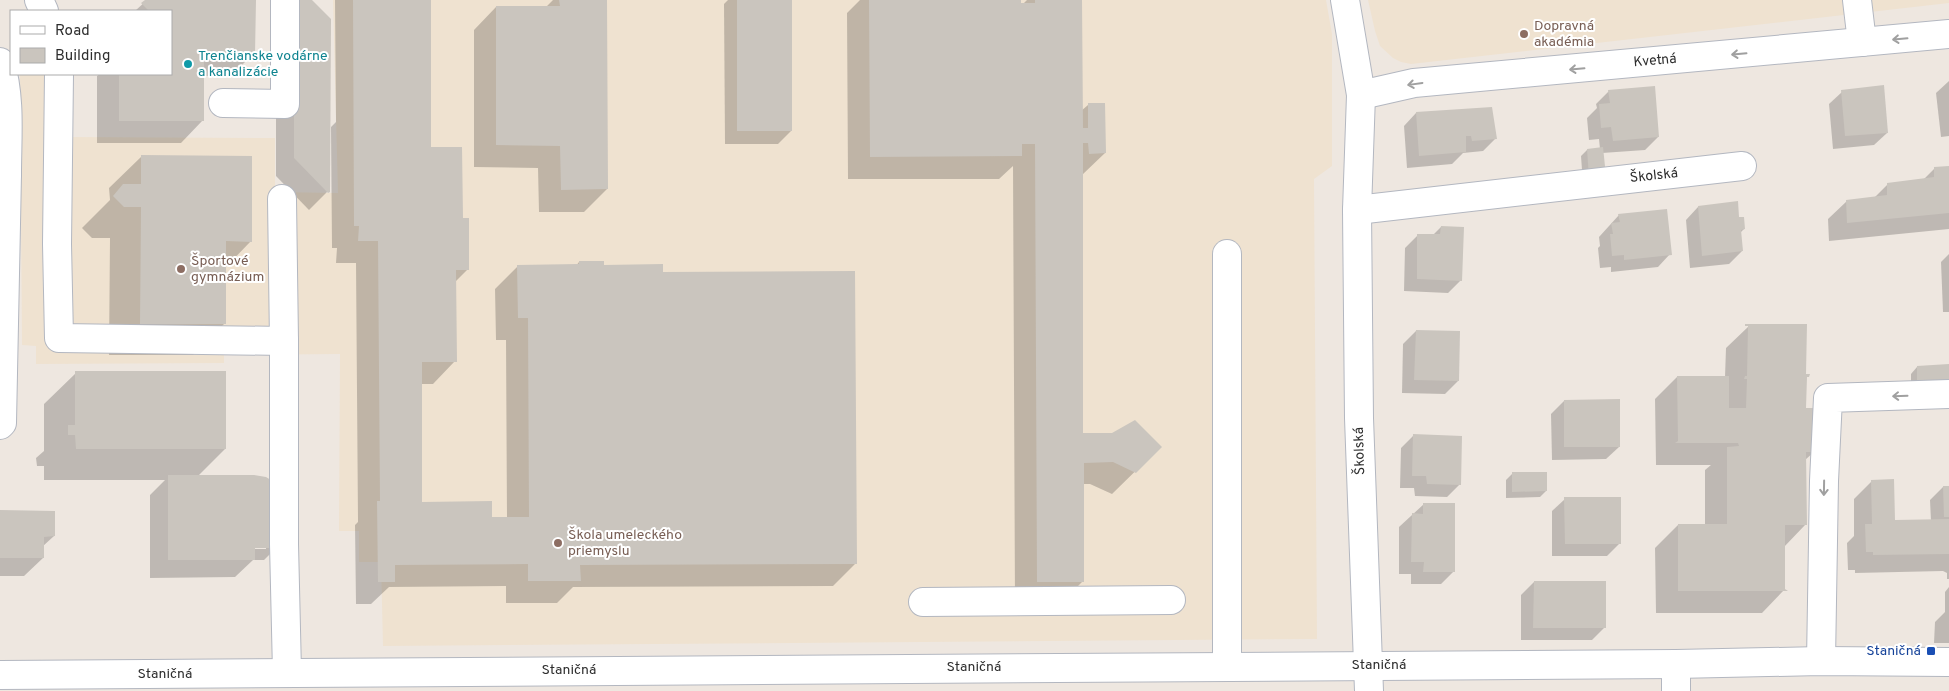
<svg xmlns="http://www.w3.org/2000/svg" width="1949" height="691" font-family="Overpass,sans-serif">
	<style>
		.education { fill: #efe2d0 }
		.shadow { fill: #0003; fill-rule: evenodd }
		.building { fill: #cac5be }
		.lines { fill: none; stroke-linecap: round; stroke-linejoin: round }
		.minor-casing { stroke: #b3b7c0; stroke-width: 30 }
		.minor { stroke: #fff; stroke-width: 28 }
		.oneway { stroke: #a0a0a0 }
		.education-dot { fill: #8d6e63; stroke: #fff; stroke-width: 2 }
		.culture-dot { fill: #0f9aa8; stroke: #fff; stroke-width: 2 }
		.transit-dot { fill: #1a4fb4; stroke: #fff; stroke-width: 2 }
		.labels { text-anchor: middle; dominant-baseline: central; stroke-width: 4; stroke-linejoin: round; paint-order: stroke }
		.education-label { font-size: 14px; fill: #785e54; stroke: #fff; text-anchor: start }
		.culture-label { font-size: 14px; fill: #0d838f; stroke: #fff; text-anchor: start }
		.street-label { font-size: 14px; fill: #2d2d2d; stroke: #fff }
		.transit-label { font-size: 14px; fill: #164399; stroke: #fff; text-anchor: end }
	</style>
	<rect width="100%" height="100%" fill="#eee7e0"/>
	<g class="education">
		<path d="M333,0h993l6,34v132l-18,13 3,460 -934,7 -2,-84h-22v-31h-20l1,-177 -116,1v8l-188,1v-18l-14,-1 -2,-271h48l-2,63 209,1v54l63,1z"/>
		<path d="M1368,0h581v3l-538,61 -10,-2 -8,-4 -13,-12 -5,-15z"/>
	</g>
	<g class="shadow">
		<path d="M147,0h108l-1,53 -23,23h-28v44l-22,23h-84v-67l3,-2h71v-63h-36z"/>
		<path d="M310,0l18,191 -19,19 -33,-34v-170z"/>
		<path d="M335,0h95v149l31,70 7,50 -13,13v79l-22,23h-13l1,119 70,16h16l-1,-179h-10l-1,-51 23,-23h58l3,-4 83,12 194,289 -23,23 -260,1 -16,16h-51v-17l-117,1 -18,17h-15l-1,-79 3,-3 -2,-259h-20l1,-15h-5l-1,-121 5,-5z"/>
		<path d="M553,0h53l1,189 -23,23h-45l-1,-44 -64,-1v-137l22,-23h50z"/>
		<path d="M728,0h63v131l-13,13h-53l-1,-140z"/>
		<path d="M860,0h160v4h3l4,-4h53l1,111 7,-6 17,48 -23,22v259l78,13 -48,47 -22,-10h-8v98l-22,22h-45l-2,-438 -14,13h-151l-1,-166z"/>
		<path d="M1949,81v55l-8,1 -5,-44z"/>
		<path d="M1609,91l49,46 -13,13 -43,3 -19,31 -2,-28 6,-6 13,-1 -1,-10 -10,1 -2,-22 10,-10 -1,-4z"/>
		<path d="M1842,92l45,41 -13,12 -41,4 -4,-45z"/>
		<path d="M1416,113l79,26 -12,12 -20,2 -11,11 -45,4 -3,-42z"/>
		<path d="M141,157l110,84 -26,27v55l-32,32h-84l1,-117h-18l-10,-10 28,-28 -1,-12z"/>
		<path d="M1949,167v62l-120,12 -1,-22 19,-18 27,-3 14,-14 36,-5 10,-10z"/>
		<path d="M1698,207l40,11 6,11 -4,4 2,18 -13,13 -39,4 -4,-48z"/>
		<path d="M1619,215l51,39 -12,13 -47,5v-5l-11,1 -2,-20 2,-2 -1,-9z"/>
		<path d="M1441,227l20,53 -13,13 -44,-2 1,-43 13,-13h15z"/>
		<path d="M1949,254v58h-6l-2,-50z"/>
		<path d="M1749,326l56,53v31l9,42 -9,8 1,64 -22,23v43l-22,23h-106l-1,-65 23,-23h27v-55l6,-5h-55l-1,-66 22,-22h48l1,-29z"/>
		<path d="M1416,331l42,50 -13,13 -43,-1 1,-49z"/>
		<path d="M1949,365v19l-38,3v-13l6,-7z"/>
		<path d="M76,373l149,76 -28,28 80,70 -13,13h-11l-18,17 -85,1v-83l15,-15h-121v-14h-7l-1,-8 8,-7v-47zM248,547h18v2h-18z"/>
		<path d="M1564,401l55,46 -13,12 -54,1 -1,-46z"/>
		<path d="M1413,436l47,48 -13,13 -32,-1 -1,-8h-14l1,-40z"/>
		<path d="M1512,474l34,17 -6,6 -34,1v-18z"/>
		<path d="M1872,481l22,40h37l-1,-21 13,-13h6v92h-2v-6l-4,-2 -88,2v-3h-7l-1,-27 7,-7v-37z"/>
		<path d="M1565,499l55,44 -13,13h-55v-45z"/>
		<path d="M1424,504l30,67 -13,13h-30v-10h-12v-47z"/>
		<path d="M0,511l54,25 -12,11 1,11 -19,18h-24z"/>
		<path d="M1534,582l70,46 -12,12h-71v-45z"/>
		<path d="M1949,587v56h-15l1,-21 10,-10v-20z"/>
	</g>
	<g class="building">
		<path d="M145,0h111l-1,54h-51v67h-85v-47h52v-63h-22l-8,-8z"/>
		<path d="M294,0h18l19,19 -1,173 -2,1 -34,-35z"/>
		<path d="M353,0h78v147h31l1,71h6v52h-13l1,92h-35v140l70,-1v16h37l-1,-199h-10l-1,-53 62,-1v-3h25v4l59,-1v8l192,-1 2,293 -277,1 1,16h-53v-17l-133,1v17h-17l-1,-81h3l-2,-260h-20l1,-15h-5z"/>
		<path d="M559,0h48l1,189 -47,1 -1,-44 -64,-1v-139h64z"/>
		<rect x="737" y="0" width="55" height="131"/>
		<path d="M869,0h152v3h14v-3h47l1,128h5v-25h17l1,50 -17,1 -1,-11h-5v290h29l23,-13 27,27 -26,26 -23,-11 -29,1v119h-47l-2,-438h-13v12l-152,1z"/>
		<path d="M1884,85l4,48 -43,3 -4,-46z"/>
		<path d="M1655,86l4,51 -46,4 -2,-14 -10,1 -2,-24 11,-1 -2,-13z"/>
		<path d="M1492,107l5,32 -25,2 -1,-5h-5v16l-47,4 -3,-44z"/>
		<path d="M1603,147l3,29 -17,2 -2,-29z"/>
		<path d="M141,155l111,1v86l-26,-1v83h-86l1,-117h-17l-11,-11 10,-12h18z"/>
		<path d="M1949,166v47l-102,10 -1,-23 41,-5v-12l47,-6v-10z"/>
		<path d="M1738,201l1,16h5l1,12 -4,1 2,21 -41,5 -4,-50z"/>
		<path d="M1667,209l5,46 -48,5v-5l-12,1 -2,-22h3l-2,-11 9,-1 -2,-8z"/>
		<path d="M1441,226l23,1 -2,54 -45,-2v-45h23z"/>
		<path d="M1745,324h62l-1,50h4l-1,3h-2l-1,31h7v33l2,11h-9l1,73h-22v64l3,2h-110v-67h49v-77l12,-1 -1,-3h-63l3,-2 -1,-65h52v32h17l1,-29h-3l1,-3h2l1,-50h-3z"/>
		<path d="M1416,330l44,1 -1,50 -45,-1z"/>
		<path d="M1949,364v16l-32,2v-16z"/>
		<path d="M75,371h151v78h-150l-1,-14h-7v-10h7z"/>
		<path d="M1620,399v48h-56v-47z"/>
		<path d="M1413,434l49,2 -1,49 -34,-1 -1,-8h-14z"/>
		<path d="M1512,472h35v19l-35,1z"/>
		<path d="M168,475h86l12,2 8,5 4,66h-23v12h-87z"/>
		<path d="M1894,479l1,41 54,-1v35l-76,1v-3h-7l-1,-28h7l-1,-44z"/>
		<path d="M1943,486h6v31h-5z"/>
		<path d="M1564,497h57v47h-56z"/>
		<path d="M1423,503h32v69h-32l1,-10h-13l1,-49 11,1z"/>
		<path d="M0,510l55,1v25l-11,1v21h-44z"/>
		<path d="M1534,581h72v47h-73z"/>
	</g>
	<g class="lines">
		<g class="minor-casing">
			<g id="minor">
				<path d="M39,0l5,11"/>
				<path d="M1345,0l16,95 -4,115 2,208 10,273"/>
				<path d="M1857,0l5,42"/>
				<path d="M0,62c11,36 7,75 7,112"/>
				<path d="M59,74l-2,170 2,94 225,3 -2,-142"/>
				<path d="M1361,95l53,-12 535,-49"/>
				<path d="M223,103l62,1v-104"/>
				<path d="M0,178l7,-4 -5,249 -2,2"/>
				<path d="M1357,210l385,-44"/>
				<path d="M1227,254v412"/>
				<path d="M284,341v203l3,128"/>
				<path d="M923,602l248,-2"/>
				<path d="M1821,661l3,-180 4,-83 121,-4"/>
				<path d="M0,675l1676,-11 145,-3 128,1"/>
				<path d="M1676,691v-27"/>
			</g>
		</g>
		<use href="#minor" class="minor"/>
	</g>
	<defs><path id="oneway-shaft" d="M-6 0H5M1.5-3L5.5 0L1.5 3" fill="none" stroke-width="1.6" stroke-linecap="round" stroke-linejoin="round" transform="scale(1.25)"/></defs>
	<g class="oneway">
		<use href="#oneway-shaft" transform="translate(1900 39) rotate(175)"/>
		<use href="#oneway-shaft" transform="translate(1739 54) rotate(175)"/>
		<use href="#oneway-shaft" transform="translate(1577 69) rotate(175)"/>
		<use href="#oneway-shaft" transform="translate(1415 84) rotate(172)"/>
		<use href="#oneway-shaft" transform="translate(1900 396) rotate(178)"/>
		<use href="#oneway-shaft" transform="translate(1824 488) rotate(91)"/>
	</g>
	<g class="education-dot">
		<circle cx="1524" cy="34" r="5"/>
		<circle cx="181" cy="269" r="5"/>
		<circle cx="558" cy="543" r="5"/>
	</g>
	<circle class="culture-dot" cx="188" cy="64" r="5"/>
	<rect class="transit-dot" x="1926" y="646" width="10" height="10" rx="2.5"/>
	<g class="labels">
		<g class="education-label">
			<text x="1534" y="26">Dopravná<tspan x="1534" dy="16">akadémia</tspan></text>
			<text x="191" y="261">Športové<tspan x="191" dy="16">gymnázium</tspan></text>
			<text x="568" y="535">Škola umeleckého<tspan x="568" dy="16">priemyslu</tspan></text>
		</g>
		<g class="culture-label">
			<text x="198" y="56">Trenčianske vodárne<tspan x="198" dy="16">a kanalizácie</tspan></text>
		</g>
		<g class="street-label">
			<text transform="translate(1655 61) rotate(-5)">Kvetná</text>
			<text transform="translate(1654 176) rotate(-6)">Školská</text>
			<text transform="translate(1360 451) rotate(-92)">Školská</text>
			<text x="1379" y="665">Staničná</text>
			<text x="974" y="667">Staničná</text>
			<text x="569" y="670">Staničná</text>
			<text x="165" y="674">Staničná</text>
		</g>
		<g class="transit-label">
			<text x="1921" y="651">Staničná</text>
		</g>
	</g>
	<rect x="10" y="10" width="162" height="65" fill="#ffffff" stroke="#ababab"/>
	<rect x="20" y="26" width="25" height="8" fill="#ffffff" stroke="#ababab"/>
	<text x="55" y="35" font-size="15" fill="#2d2d2d">Road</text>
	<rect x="20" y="48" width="25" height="15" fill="#cac5be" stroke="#ababab"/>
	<text x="55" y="60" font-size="15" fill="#2d2d2d">Building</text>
</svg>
